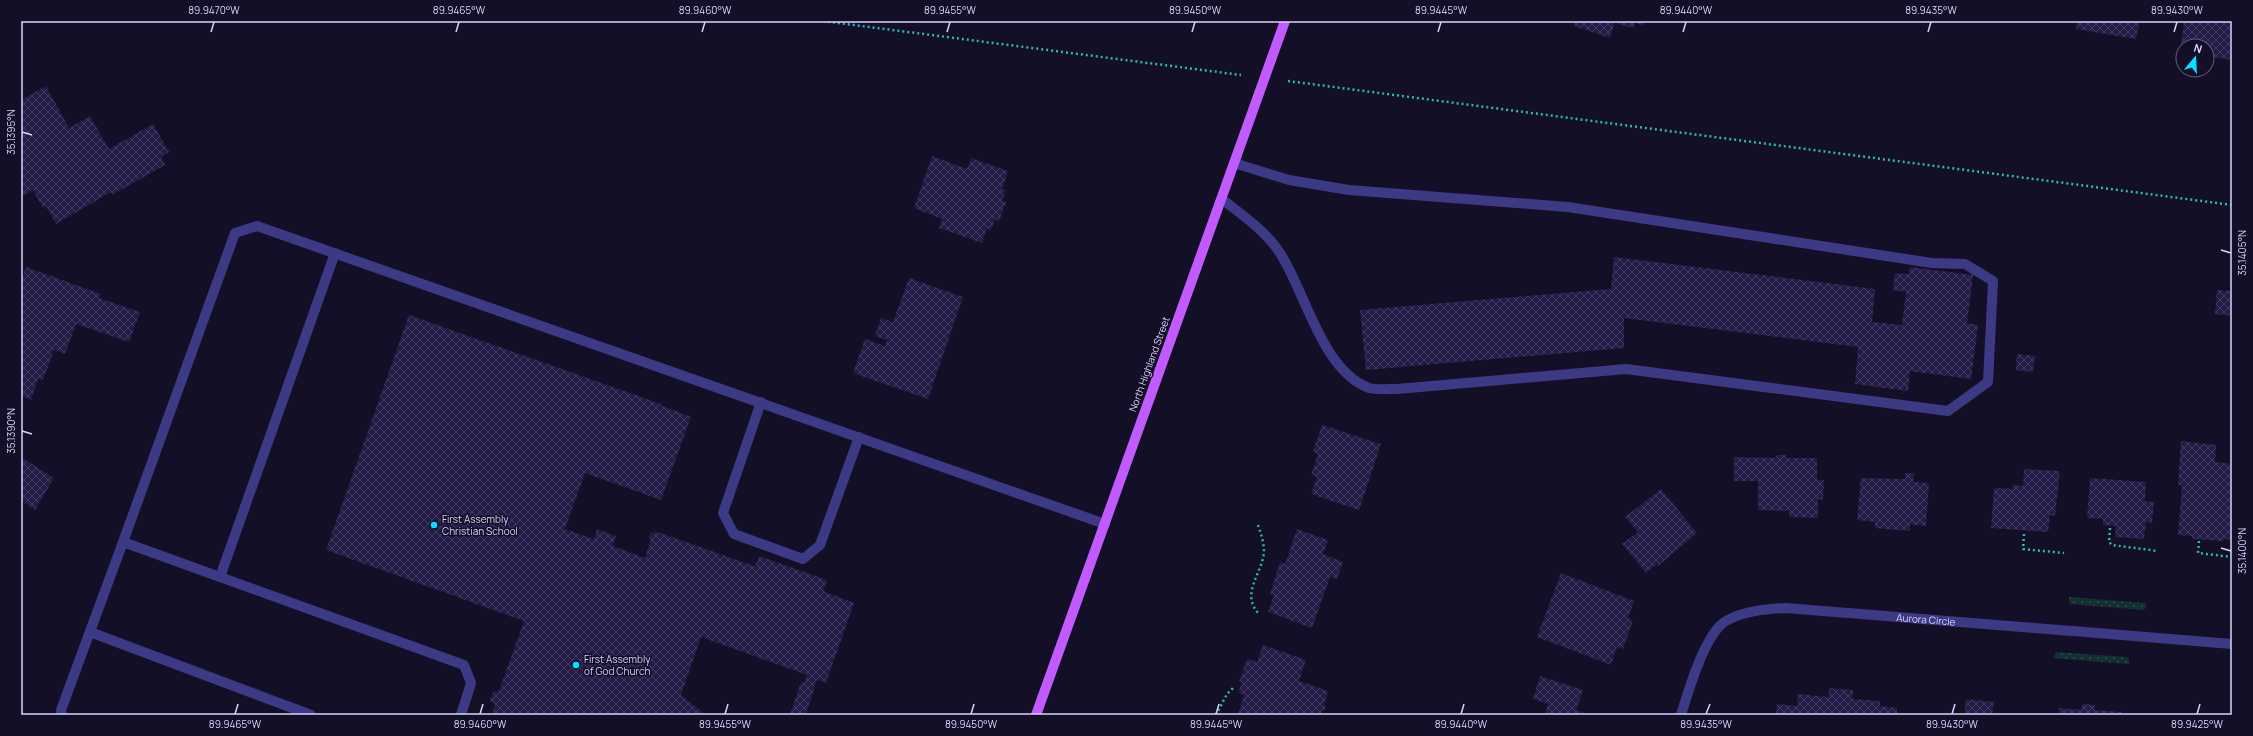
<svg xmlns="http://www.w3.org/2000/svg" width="2253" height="736" font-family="Manrope,sans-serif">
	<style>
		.grass { fill: url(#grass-dots) }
		.building { fill: url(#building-cross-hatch) }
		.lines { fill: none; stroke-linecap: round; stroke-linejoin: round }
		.path { stroke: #2fb8b0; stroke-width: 2.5; stroke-dasharray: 2 3; stroke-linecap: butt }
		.minor { stroke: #3d3a85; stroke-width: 10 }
		.major { stroke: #c25bff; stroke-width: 10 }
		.ticks { fill: none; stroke: #d9d4ff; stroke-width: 1.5 }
		.poi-dot { fill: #00e5ff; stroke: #130f26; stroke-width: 1.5 }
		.labels { text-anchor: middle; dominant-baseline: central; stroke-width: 3; stroke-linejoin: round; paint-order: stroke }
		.street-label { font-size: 10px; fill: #d9d4ff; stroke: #130f26 }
		.poi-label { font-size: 10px; fill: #d9d4ff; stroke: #130f26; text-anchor: start }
		.neatline { fill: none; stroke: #d9d4ff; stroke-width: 1.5 }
		.ticks-label { font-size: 10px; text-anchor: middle; fill: #d9d4ff }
	</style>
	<defs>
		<pattern id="grass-dots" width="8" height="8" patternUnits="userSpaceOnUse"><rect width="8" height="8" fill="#12302f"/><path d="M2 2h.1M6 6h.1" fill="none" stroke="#344d4e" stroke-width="1.8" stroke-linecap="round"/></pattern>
		<pattern id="building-cross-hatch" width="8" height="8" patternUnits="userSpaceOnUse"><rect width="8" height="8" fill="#241b47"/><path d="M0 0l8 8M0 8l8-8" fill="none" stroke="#433b63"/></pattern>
	</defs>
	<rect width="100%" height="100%" fill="#130f26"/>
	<g class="grass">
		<path d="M2069,597l77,6v5l-3,2 -73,-6z"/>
		<path d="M2056,652l71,5 2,2v5l-76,-6z"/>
	</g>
	<g class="building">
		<path d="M1576,21h39l-5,17 -36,-12z"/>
		<path d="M1618,21h28l-2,5 -9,-4 -1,6 -17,-4z"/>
		<path d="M2077,21h63l-4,18 -60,-10z"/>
		<path d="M2184,21h48v39l-25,-4v-10h-24v7l-3,-1z"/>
		<path d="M46,86l23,42 21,-12 19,33 44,-25 16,28 -8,5 4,8 -53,30 -1,-3 -55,32 -10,-18 -3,2 -10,-18 -10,6 -2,-4v-92z"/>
		<path d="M932,156l35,13 4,-11 37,13 -6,18 4,1 -4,10 4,2 -7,19 -4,-2 -4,11 -4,-2 -5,15 -43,-15 3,-9 -28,-11z"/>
		<path d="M1614,257l261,32 -3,33 30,3 4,-33 -13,-2 2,-17 13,1 2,-7 63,8 -6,48 11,2 -7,54 -61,-8 -2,20 -53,-7 3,-37 -234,-29v30l-258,22 -6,-60 251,-21z"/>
		<path d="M26,267l75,27 -2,4 41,14 -11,30 -53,-18 -11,30 -11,-4 -11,30 -5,-1 -7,21 -10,-4v-114z"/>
		<path d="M909,278l54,19 -35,102 -75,-26 12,-34 20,7 2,-6 -12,-4 6,-18 12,4z"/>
		<path d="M2217,290l15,1v25l-17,-2z"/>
		<path d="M409,315l252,89 -1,1 31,12 -30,83 -76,-27 -20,56 29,10 3,-10 19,7 -3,10 32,12 6,-19 -2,-1 2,-6 3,2 1,-3 99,35 1,1 4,-11 68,24 -4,11 31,12 -28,80 -9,-4 -11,36h-16l11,-33 3,1 3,-8 -106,-38 -20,58 25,20h-215l4,-10 -5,-5 3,-8 6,-1 25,-70 -198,-71z"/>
		<path d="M2017,354l18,2 -2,16 -17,-2z"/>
		<path d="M1322,425l59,19 -22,66 -48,-16 6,-17 -6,-2 7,-21 -5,-3z"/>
		<path d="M2181,441l35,4 -1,17 17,2v76l-8,-1v2l-32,-2v-3l-14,-1 4,-50h-4z"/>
		<path d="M1777,455h9v3h31v22h7l-1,20 -5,-1v19l-29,-1v-6l-31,-1v-29h-24v-24l42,1z"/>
		<path d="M21,457l33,21 -19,32 -14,-9z"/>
		<path d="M2024,469l36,2 -5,45 -5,-1 -2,17 -57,-4 3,-40 19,1v-4l10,1z"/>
		<path d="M1905,473h9l-1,9 16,1 -3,43 -16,-2v7l-35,-3v-6l-18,-2 4,-42 44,1z"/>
		<path d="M2090,478l56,4 -1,19 9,1 -2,21 -6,-1 -2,17 -29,-2 1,-11 -13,-1v-6l-16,-1z"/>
		<path d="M1661,489l36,44 -39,33 -1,-2 -11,9 -24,-29 16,-12 -13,-15z"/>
		<path d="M1297,529l31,11 -5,14 20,8 -6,17 -7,-2 -18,51 -44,-16 6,-17 -4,-1 10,-32 5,2z"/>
		<path d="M1561,573l73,28 -6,17 5,2 -10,29 -6,-2 -6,18 -74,-28z"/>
		<path d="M1263,645l43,15 -7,21 29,10 -4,14h2l-2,6h-2l-2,4h-82l6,-20 -6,-2 4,-10 -3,-1 8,-23 10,3z"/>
		<path d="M1540,676l43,14 -7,20 14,5h-45l3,-11 -15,-5z"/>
		<path d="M1829,688l24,2v9l27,2v5l17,2v7h-121l1,-11 20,2 1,-12 30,3z"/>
		<path d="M1966,699l28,3 -2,13h-28z"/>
		<path d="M2082,704l13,1v5l26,2v3h-63l1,-7 22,2z"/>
	</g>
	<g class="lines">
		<g class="path">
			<path d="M823,21l418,54"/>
			<path d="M1288,81l944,124"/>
			<path d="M1258,525c3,9 6,18 6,27 -2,22 -24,42 -5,62"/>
			<path d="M2110,528l-1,14 3,3 46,6"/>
			<path d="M2024,534l-1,15 41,4"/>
			<path d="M2199,541l-1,12 34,4"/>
			<path d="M1216,715l11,-21 7,-7"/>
		</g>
		<g class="minor">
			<path d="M1222,199c20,16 44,32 58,54 25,38 42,118 89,135 8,2 19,1 28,1l229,-20 322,42 40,-29 5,-101 -28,-17 -33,-1 -364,-56 -219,-17 -60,-10 -55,-17"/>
			<path d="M761,402l-38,111 11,21 69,25 17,-14 39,-108"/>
			<path d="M123,542l112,-309 22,-7 848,298"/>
			<path d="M220,577l115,-324"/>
			<path d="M90,632l221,83"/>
			<path d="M62,715l-1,-5 62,-168 341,123 7,18 -10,32"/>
			<path id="s1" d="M1681,715c7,-23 24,-82 45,-94 17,-10 40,-12 60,-13l446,36"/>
		</g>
		<path class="major" d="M1036,715l249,-694"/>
	</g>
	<path class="ticks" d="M211,32l3,-10M456,32l3,-10M702,32l3,-10M947,32l3,-10M1192,32l3,-10M1438,32l3,-10M1683,32l3,-10M1928,32l3,-10M2174,32l3,-10M22,132l10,3M2221,250l10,3M22,431l10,3M2221,548l10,3M235,714l3,-10M480,714l3,-10M725,714l3,-10M971,714l3,-10M1216,714l3,-10M1461,714l3,-10M1706,714l4,-10M1952,714l3,-10M2197,714l3,-10"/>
	<g class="poi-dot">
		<circle cx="434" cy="525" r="4"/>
		<circle cx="576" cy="665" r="4"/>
	</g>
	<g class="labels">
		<g class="street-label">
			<text transform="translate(1149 364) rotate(-70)">North Highland Street</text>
			<text stroke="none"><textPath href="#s1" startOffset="308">Aurora Circle</textPath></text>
		</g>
		<g class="poi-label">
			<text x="442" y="519">First Assembly<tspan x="442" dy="12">Christian School</tspan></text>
			<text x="584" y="659">First Assembly<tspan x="584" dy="12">of God Church</tspan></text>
		</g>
	</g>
	<rect width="2253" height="736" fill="none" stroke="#130f26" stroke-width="44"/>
	<g transform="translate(2195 58) rotate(18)"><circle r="19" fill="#130f26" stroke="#625e7d"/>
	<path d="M0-3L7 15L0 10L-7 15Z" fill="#00e5ff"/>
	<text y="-6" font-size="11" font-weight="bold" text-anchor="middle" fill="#d9d4ff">N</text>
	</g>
	<rect x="22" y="22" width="2209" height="692" class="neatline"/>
	<g class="ticks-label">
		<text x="214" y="14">89.9470°W</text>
		<text x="459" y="14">89.9465°W</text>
		<text x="705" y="14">89.9460°W</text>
		<text x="950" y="14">89.9455°W</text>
		<text x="1195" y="14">89.9450°W</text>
		<text x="1441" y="14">89.9445°W</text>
		<text x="1686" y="14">89.9440°W</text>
		<text x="1931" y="14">89.9435°W</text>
		<text x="2177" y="14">89.9430°W</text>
		<text transform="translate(11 132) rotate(-90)" y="4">35.1395°N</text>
		<text transform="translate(2242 253) rotate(-90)" y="4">35.1405°N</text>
		<text transform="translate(11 431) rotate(-90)" y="4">35.1390°N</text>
		<text transform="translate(2242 551) rotate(-90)" y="4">35.1400°N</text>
		<text x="235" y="728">89.9465°W</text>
		<text x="480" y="728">89.9460°W</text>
		<text x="725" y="728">89.9455°W</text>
		<text x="971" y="728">89.9450°W</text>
		<text x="1216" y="728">89.9445°W</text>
		<text x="1461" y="728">89.9440°W</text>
		<text x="1706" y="728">89.9435°W</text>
		<text x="1952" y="728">89.9430°W</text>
		<text x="2197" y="728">89.9425°W</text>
	</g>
</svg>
